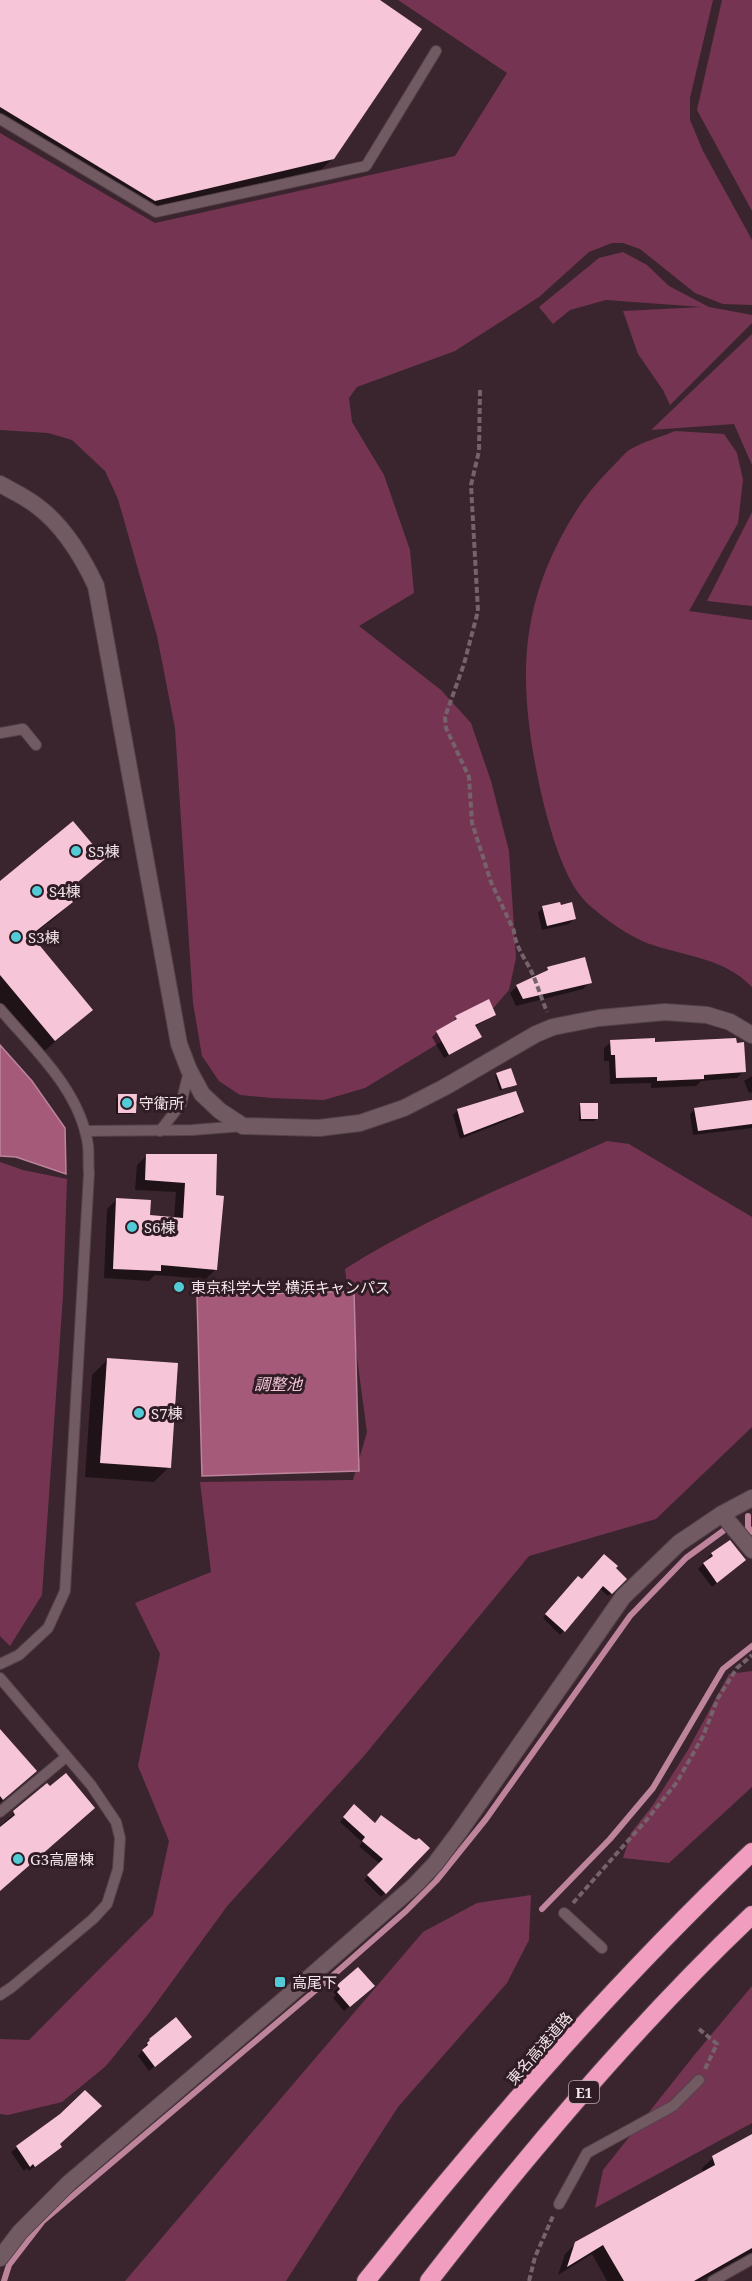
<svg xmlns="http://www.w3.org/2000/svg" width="752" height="2281" font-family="'Noto Serif','Noto Sans JP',serif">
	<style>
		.green { fill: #753552 }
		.water { fill: #a55a7a; stroke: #bd849c; stroke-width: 1.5 }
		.shadow { fill: #0007 }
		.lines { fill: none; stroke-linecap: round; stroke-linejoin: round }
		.stream { stroke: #bd849c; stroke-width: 6 }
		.building { fill: #f7c5d8 }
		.service-casing { stroke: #544249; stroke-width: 12 }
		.minor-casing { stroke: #544249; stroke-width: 18 }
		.tertiary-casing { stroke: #544249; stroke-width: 18 }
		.motorway-casing { stroke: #544249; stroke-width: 20 }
		.path { stroke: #75626a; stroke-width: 4; stroke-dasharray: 6 3; stroke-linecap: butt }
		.service { stroke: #725a63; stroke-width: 10 }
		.minor { stroke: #725a63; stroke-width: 16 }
		.tertiary { stroke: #725a63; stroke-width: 16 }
		.motorway { stroke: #f09dbf; stroke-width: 18 }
		.poi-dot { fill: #52cbd7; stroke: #301c24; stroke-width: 2 }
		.labels { text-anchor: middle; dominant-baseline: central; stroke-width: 6; stroke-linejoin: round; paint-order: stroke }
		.shield { fill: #301c24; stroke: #b9a9af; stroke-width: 1.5 }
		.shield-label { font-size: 14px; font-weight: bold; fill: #f4e6eb }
		.poi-label { font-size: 15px; fill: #f4e6eb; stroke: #301c24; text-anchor: start }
		.street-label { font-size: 15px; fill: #f4e6eb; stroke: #301c24 }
		.water-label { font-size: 16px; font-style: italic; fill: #f3c7d7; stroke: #301c24 }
	</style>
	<rect width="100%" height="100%" fill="#3a252e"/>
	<g class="green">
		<path d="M398,0h315l-23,98v22l13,31 49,89v65l-29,-1 -28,-11 -55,-44 -17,-6h-11l-23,9 -50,45 -84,54 -98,36 -8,11 3,24 32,53 26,75 4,43 -55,33 82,64 30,33 20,58 18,70 7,107 -7,32 -19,22 -125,76 -41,12 -53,-2 -31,-3 -21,-14 -17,-25 -9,-53 -18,-275 -18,-92 -39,-137 -13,-28 -33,-31 -24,-7 -48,-3v-297l155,90 300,-67 52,-83z"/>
		<path d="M722,0h30v211l-55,-101z"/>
		<path d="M623,252l24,13 22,21 40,21 43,8v8l-82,82 -7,-15 -25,-36 -15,-43 79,-4 -96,-7 -36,10 -17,14 -14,-17 60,-49z"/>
		<path d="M752,334v131l-18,-41 -83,6z"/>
		<path d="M675,431l49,3 13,19 6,27 -5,43 -49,88 63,9v367c-28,-29 -64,-30 -99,-42 -21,-6 -53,-29 -68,-44 -23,-23 -38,-82 -45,-113 -22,-103 -23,-180 33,-272 13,-21 25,-35 43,-53 4,-4 8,-9 13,-13 13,-8 32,-13 46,-19z"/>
		<path d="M752,512v94l-45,-5z"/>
		<path d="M607,1141l22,3 123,73v210l-96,92 -127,37 -166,201 -135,148 -79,108 -43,53 -44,36 -54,13 -8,-1v-75l29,1 124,-125 16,-74 -31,-75 22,-112 -25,-51 76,-31 -11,-90 153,-2 14,-48 -22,-163c82,-52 174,-88 262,-128z"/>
		<path d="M0,1162l23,8 44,9 -4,117 -21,299 -32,51 -10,-10z"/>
		<path d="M752,1671v116l-83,76 -46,-5 8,-25 22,-28 35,-55 41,-76z"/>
		<path d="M531,1895l-2,45 -22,43 -109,124 -112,174h-161l298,-349 54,-29z"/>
		<path d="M752,1986v137l-157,85 8,-38 93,-117z"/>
	</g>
	<g class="water">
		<path d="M0,1045l32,36 33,47 1,46 -50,-17 -16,-1z"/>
		<path d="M354,1291l5,180 -157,5 -5,-180z"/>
	</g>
	<g class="shadow">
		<path d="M0,0h377l-44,158 -11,11 -178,42 -144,-87z"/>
		<path d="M103,858l-39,36 7,8 -15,15 -26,20 61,73 -51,45 -40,-47v-126z"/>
		<path d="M543,907l31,12 -5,5 -27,6 -4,-17z"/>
		<path d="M548,968l42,14 -7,7 -67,17 -6,-13 7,-7 23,-10z"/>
		<path d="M495,1015l-21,12 6,10 -5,4 -31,17 -12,-21 5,-5 16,-9 3,-6z"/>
		<path d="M611,1042l43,2 90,27 -7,7 -36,3 -5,5 -45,2v-5l-41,1 -1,-23h-5v-13z"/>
		<path d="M497,1074l18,10 -15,7 -5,-15z"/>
		<path d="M752,1076v16l-3,1 -5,-12z"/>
		<path d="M515,1093l7,19 -4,4 -58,23 -7,-24 4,-4z"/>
		<path d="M119,1095l16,17 -2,2h-17v-16z"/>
		<path d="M752,1101v27l-59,7 -3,-21 5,-5z"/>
		<path d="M581,1104l16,15 -3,2h-15v-14z"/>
		<path d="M147,1155l67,41 2,73 -10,10 -51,-4 -6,6 -45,-3 3,-69 10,-10 32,17 25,3 2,-27 -41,-2 2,-25z"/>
		<path d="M107,1360l62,107 -15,15 -69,-5 7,-102z"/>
		<path d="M712,1554l27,11 -27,22 -14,-18z"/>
		<path d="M614,1569l11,10 -17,17 -9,-8 -39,47 -17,-17 32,-37h7z"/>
		<path d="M0,1731l35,40 -35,32z"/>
		<path d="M47,1785l46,23 -93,83v-65z"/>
		<path d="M354,1806l20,19 54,23 -47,49 -17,-17 16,-16 -21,-18 3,-4 -22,-20z"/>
		<path d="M358,1969l9,22 -23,20 -11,-13 3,-3 -3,-3z"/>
		<path d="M176,2019l14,18 -41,34 -11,-15 12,-16z"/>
		<path d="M61,2116l-3,28 2,3 -31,24 -2,-3 -3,3 -13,-19z"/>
		<path d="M752,2136v116l-52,29h-93l-15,-27 -34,21 7,-21 11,-11 127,-71 -1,-4 11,-10z"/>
	</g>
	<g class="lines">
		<g class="stream">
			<path d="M748,1516v11l4,5"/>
			<path d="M542,1909l68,-70 43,-51 70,-119 29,-23"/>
			<path d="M4,2281l5,-16 34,-44 287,-243 76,-67 30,-30 50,-62 144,-203 56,-58 37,-27"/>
		</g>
	</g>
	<g class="building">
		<path d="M0,0h380l42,29 -88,130 -179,42 -155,-94z"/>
		<path d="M73,821l32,38 -40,34 8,9 -42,33 62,75 -38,31 -55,-66v-94z"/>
		<path d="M560,902l1,3 11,-3 4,17 -29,7 -5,-20z"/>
		<path d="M585,957l7,26 -69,16 -7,-14 32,-15 -1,-3z"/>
		<path d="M489,999l7,16 -21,10 7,12 -33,18 -13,-24 21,-12 -2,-3z"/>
		<path d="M655,1038v4l81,-4 1,5 7,-1 2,30 -42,3v4l-47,2v-4l-41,1 -1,-23h-4l-1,-15z"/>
		<path d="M511,1068l6,17 -15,4 -6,-16z"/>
		<path d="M516,1091l8,21 -60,23 -7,-26z"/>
		<path d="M118,1094h19l-1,19h-18z"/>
		<path d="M752,1100v24l-54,7 -4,-23z"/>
		<path d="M580,1103h18v16h-17z"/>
		<path d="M146,1154h71l-1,41 8,1 -7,74 -56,-5v6l-48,-2 3,-71 35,2 -1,15 33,3 2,-35 -40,-3z"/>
		<path d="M107,1358l71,5 -7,105 -71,-5z"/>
		<path d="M730,1540l16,20 -29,23 -14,-20 10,-7 -2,-3z"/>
		<path d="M604,1554l14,12 -2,2 11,11 -15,15 -9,-8 -38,46 -20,-18 33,-38 4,3z"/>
		<path d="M0,1729l37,42 -34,29 -3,-4z"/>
		<path d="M66,1773l29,35 -95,83v-64l15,-12 -2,-4 34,-28 3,3z"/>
		<path d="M354,1804l21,19 6,-8 31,23 4,2 3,-2 11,10 -44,46 -19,-19 16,-16 -21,-18 3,-4 -22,-20z"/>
		<path d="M358,1967l17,19 -25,21 -13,-15 3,-3 -3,-4z"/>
		<path d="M176,2017l16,20 -37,30 -13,-17 6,-5 -1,-2 3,-3 -1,-1z"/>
		<path d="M85,2090l17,16 -42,38 2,3 -27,20 -2,-3 -3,3 -14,-21 44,-32z"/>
		<path d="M752,2134v114l-58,33h-70l-21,-36 -36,22 8,-25 140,-77 -3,-9z"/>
	</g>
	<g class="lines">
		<g class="service-casing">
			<g id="service">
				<path d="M0,119l156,93 210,-46 70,-115"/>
				<path d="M0,733l23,-4 13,16"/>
				<path d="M0,1009c34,40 80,81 88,136 1,9 0,18 1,28l-24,418 -17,37 -29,27 -19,9"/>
				<path d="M85,1131l107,-1 51,-4"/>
				<path d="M160,1131l21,-27 8,-33"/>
				<path d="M0,1678l91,107 25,37 4,16 -2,31 -11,35 -14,15 -81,68 -12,8"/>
				<path d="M0,1812l66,-55"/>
				<path d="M564,1913l38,35"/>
				<path d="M559,2204l28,-51 86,-47 26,-26"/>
				<path d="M713,2281l39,-22"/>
			</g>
		</g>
		<g class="minor-casing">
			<path id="minor" d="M722,1514l30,36"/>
		</g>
		<g class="tertiary-casing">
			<g id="tertiary">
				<path d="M0,484c12,7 26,13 37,22 27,20 45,50 59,80l83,458 10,26 13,24 18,17 23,15 76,2 41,-5 44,-15 41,-21 91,-53 17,-7 46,-9 66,-6 42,3 23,7 22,13"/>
				<path d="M0,2258l20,-26 49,-49 218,-186 128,-112 20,-21 24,-32 164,-235 56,-54 43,-29 30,-16"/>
			</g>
		</g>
		<g class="motorway-casing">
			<g id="motorway">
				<path d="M366,2281c120,-151 247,-297 386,-429"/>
				<path d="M429,2281c99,-128 205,-254 323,-366"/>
			</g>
		</g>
		<g class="path">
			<path d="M480,390l-1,61 -8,34 7,126 -14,53 -19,53 1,11 23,49 3,46 19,59 23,49c1,16 13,30 19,44 5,12 9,25 14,37"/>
			<path d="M573,1903l76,-86 28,-35 26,-46 15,-38 19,-30 15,-13"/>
			<path d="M699,2029l18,15 -12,25"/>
			<path d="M529,2281l6,-24 18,-41"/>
		</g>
		<use href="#service" class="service"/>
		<use href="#minor" class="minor"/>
		<use href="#tertiary" class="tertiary"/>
		<use href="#motorway" class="motorway"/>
	</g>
	<g class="poi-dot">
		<circle cx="76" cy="851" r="6"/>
		<circle cx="37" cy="891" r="6"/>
		<circle cx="16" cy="937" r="6"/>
		<circle cx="127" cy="1103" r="6"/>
		<circle cx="132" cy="1227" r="6"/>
		<circle cx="179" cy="1287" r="6"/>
		<circle cx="139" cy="1413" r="6"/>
		<circle cx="18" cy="1859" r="6"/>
		<rect x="274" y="1976" width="12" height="12" rx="3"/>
	</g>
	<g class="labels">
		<rect class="shield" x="569" y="2081" width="30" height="22" rx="4.5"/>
		<g class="shield-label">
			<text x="584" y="2092">E1</text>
		</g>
		<g class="poi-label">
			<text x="88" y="851">S5棟</text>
			<text x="49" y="891">S4棟</text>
			<text x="28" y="937">S3棟</text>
			<text x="139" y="1103">守衛所</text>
			<text x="144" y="1227">S6棟</text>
			<text x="191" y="1287">東京科学大学 横浜キャンパス</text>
			<text x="151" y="1413">S7棟</text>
			<text x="30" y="1859">G3高層棟</text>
			<text x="292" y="1982">高尾下</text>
		</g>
		<g class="street-label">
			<text transform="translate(539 2048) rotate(-49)">東名高速道路</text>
		</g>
		<g class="water-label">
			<text x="278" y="1384">調整池</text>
		</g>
	</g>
</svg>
